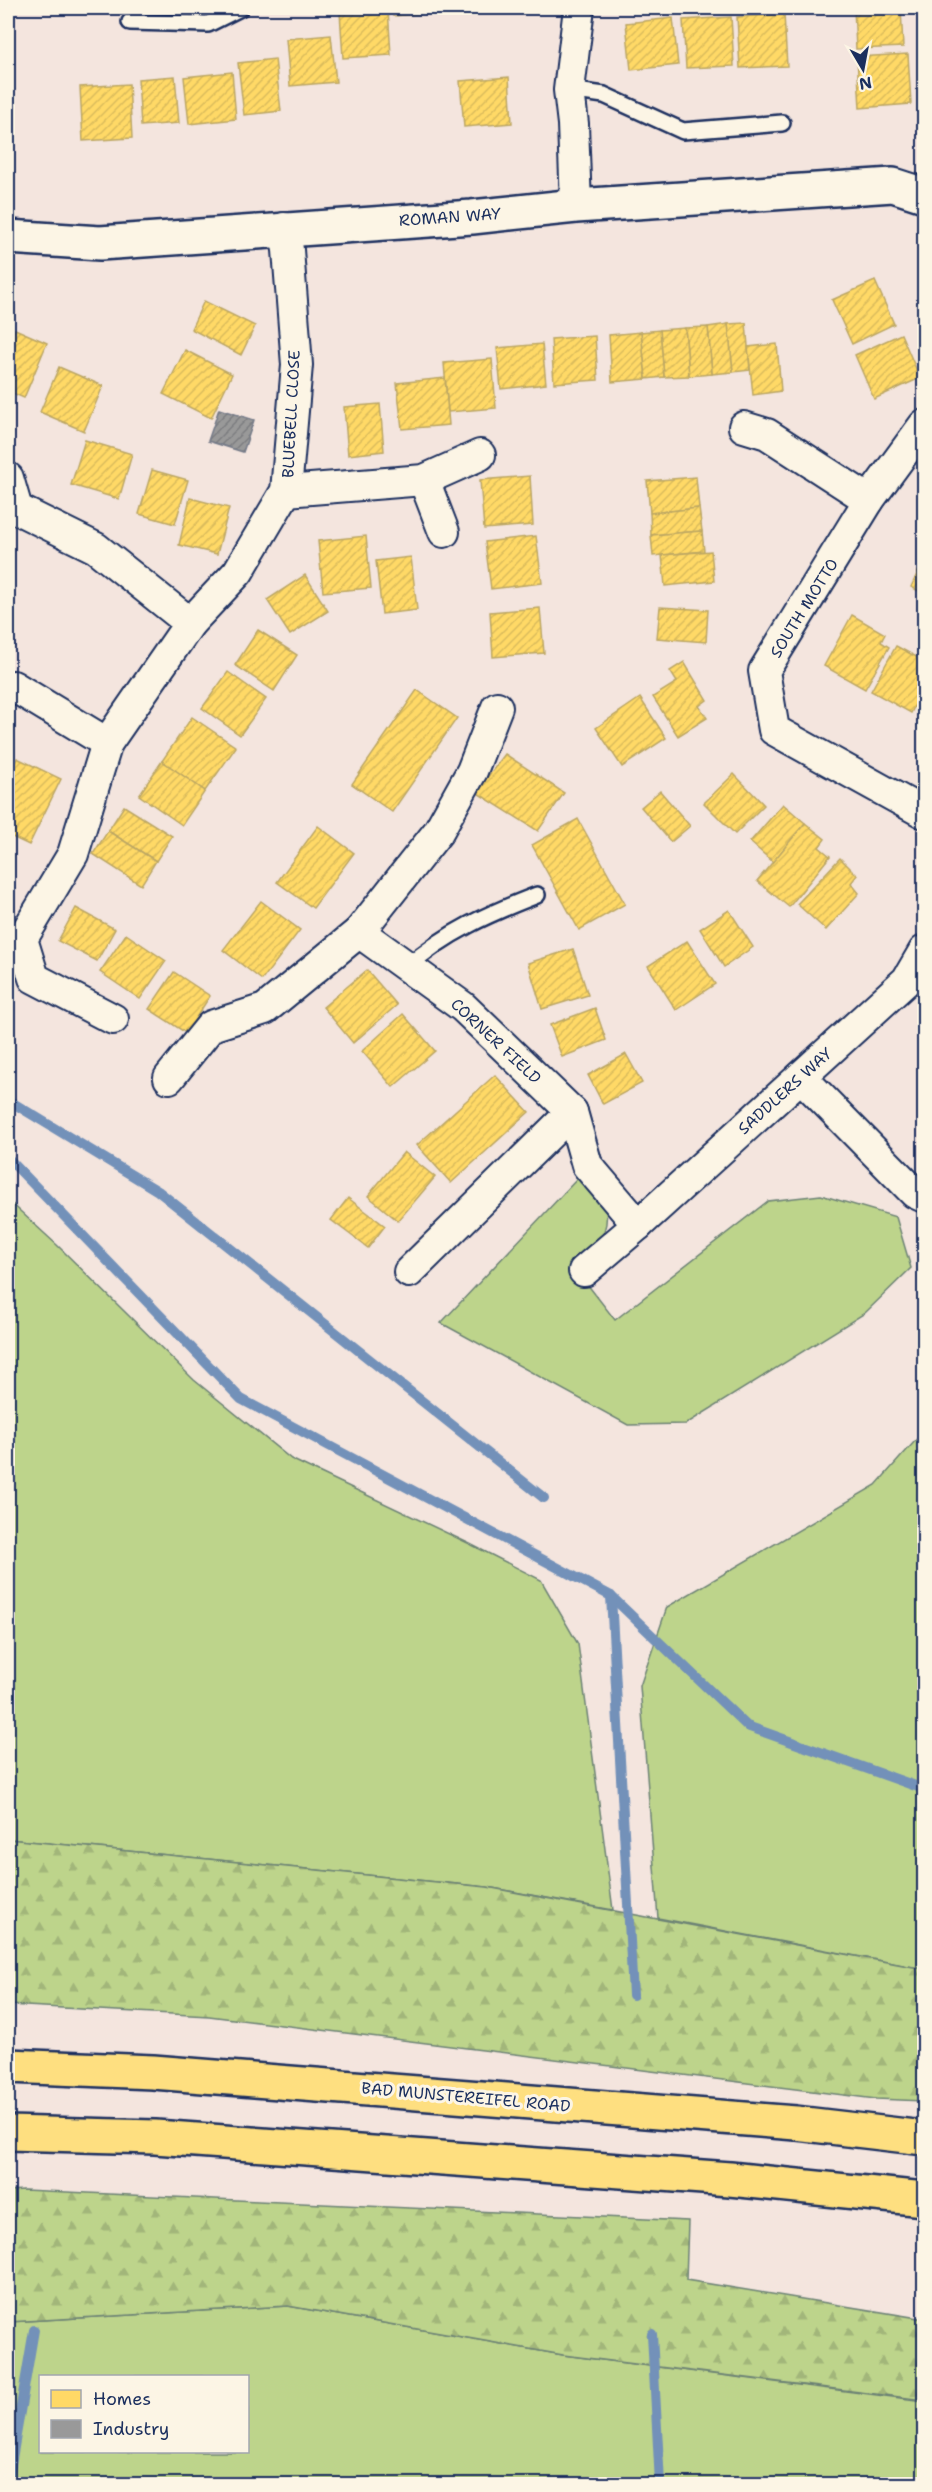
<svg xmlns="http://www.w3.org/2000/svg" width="932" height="2492" font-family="'Shantell Sans',sans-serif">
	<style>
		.grass { fill: #bdd48b; stroke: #6c8274; stroke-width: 1.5; fill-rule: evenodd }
		.forest { fill: url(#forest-firs); stroke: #6c8274; stroke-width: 1.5 }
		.homes { fill: url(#homes-hatch); stroke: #bba664; stroke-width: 1.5 }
		.industry { fill: url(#industry-hatch); stroke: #737987; stroke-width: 1.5 }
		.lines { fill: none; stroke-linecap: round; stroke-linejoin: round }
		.stream { stroke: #7391b9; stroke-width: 10 }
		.service-casing { stroke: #1b2f5e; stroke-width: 20 }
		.minor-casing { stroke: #1b2f5e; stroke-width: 34 }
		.tertiary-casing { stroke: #1b2f5e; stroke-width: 38 }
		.primary-casing { stroke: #1b2f5e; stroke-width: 38 }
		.service { stroke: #fcf5e5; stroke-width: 15 }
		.minor { stroke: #fcf5e5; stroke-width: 30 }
		.tertiary { stroke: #fcf5e5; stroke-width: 33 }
		.primary { stroke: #fedf80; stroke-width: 33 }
		.labels { text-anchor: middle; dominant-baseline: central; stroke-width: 6; stroke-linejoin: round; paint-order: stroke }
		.street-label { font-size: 16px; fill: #1b2f5e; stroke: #fcf5e5 }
	</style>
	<defs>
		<pattern id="forest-firs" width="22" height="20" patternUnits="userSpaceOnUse" patternTransform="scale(1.5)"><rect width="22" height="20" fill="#bdd48b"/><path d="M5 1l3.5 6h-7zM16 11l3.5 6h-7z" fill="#a2b67a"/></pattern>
		<pattern id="homes-hatch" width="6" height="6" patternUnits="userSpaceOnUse" patternTransform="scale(1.5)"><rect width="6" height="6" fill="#ffd966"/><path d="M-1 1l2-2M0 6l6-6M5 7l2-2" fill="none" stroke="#dabb5b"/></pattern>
		<pattern id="industry-hatch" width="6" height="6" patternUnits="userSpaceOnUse" patternTransform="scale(1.5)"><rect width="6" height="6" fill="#999"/><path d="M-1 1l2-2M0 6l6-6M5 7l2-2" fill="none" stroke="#7c7d80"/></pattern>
	</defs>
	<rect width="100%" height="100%" fill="#f4e5de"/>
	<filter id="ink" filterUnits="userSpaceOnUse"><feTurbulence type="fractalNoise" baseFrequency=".0167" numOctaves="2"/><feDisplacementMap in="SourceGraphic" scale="12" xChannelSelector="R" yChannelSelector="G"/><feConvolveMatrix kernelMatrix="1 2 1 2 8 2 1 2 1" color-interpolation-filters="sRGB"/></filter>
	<g filter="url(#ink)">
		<g class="grass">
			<path d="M578,1178l26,18c9,37 -6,47 -27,75l38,49 153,-119 53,-6 75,22 15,51 -46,45 -179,111 -58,1 -187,-102z"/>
			<path d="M8,1200l49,45 137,135 97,79 179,85 71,36 37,64 35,266 -126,-23 -479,-48z"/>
			<path d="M924,1431v538l-266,-51 -18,-232 27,-79 209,-122z"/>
			<path d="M288,2306l275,49 361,46v83h-916v-162zM40,2376h208v76h-208z"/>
		</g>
		<g class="forest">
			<path d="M8,1839l479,48 437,82v132l-48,-2 -667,-83 -201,-11z"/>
			<path d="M24,2190l664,31 -2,59 238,39v81l-361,-45 -275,-49 -280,16v-131z"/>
		</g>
		<g class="homes">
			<path d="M393,8h48l1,4 -49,4z"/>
			<path d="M854,8h47l2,39 -47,2z"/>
			<path d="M388,9l3,46 -48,3 -3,-46z"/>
			<path d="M784,14l3,52 -47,2 -3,-51z"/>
			<path d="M731,17l3,49 -48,2 -3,-48z"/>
			<path d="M673,18l5,47 -47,5 -5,-47z"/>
			<path d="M331,35l5,47 -46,4 -4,-47z"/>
			<path d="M908,54l3,50 -51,4 -3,-51z"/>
			<path d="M275,59l6,52 -37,4 -6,-52z"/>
			<path d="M232,72l4,47 -47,5 -5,-47z"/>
			<path d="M175,76l4,47 -38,3 -3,-47z"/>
			<path d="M509,77l3,46 -48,4 -4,-46z"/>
			<path d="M129,84l3,54 -49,3 -3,-54z"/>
			<path d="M875,281l19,43 -42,20 -20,-44z"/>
			<path d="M204,301l51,25 -14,29 -50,-26z"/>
			<path d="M746,323l4,47 -17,2 -5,-48z"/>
			<path d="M728,324l5,48 -21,2 -4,-47z"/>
			<path d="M708,327l4,47 -23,2 -4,-48z"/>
			<path d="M685,328l4,48 -25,1 -4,-47z"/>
			<path d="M15,329l32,14 -23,55 -16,-7v-43z"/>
			<path d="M660,330l4,47 -18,2 -5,-47z"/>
			<path d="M641,332l5,47 -34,3 -3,-47z"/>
			<path d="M901,334l19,44 -46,21 -19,-44z"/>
			<path d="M595,336l3,44 -44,3 -3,-44z"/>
			<path d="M542,344l4,40 -45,5 -4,-41z"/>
			<path d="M777,344l4,47 -28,4 -5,-48z"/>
			<path d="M185,350l47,24 -21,44 -48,-24z"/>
			<path d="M492,359l4,49 -48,4 -4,-49z"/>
			<path d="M59,367l44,19 -19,45 -44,-19z"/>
			<path d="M445,378l4,47 -47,4 -5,-46z"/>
			<path d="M380,404l4,47 -36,4 -4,-48z"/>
			<path d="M85,440l47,14 -13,45 -48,-14z"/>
			<path d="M152,470l36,10 -13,44 -36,-10z"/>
			<path d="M530,476l3,49 -49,4 -4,-49z"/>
			<path d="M696,477l3,31 -49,5 -3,-32z"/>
			<path d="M190,498l39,10 -12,46 -38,-9z"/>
			<path d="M699,508l3,23 -51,4 -1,-22z"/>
			<path d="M702,531l2,20 -51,5 -2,-21z"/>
			<path d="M366,536l5,52 -48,4 -5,-51z"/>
			<path d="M536,536l6,47 -51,6 -6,-47z"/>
			<path d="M711,551l3,30 -49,5 -3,-31z"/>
			<path d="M411,557l6,53 -35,4 -6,-53z"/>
			<path d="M924,559v35l-13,-7z"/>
			<path d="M305,575l23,36 -38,24 -23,-35z"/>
			<path d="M660,607l48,3 -2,32 -49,-4z"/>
			<path d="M540,608l4,45 -51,4 -3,-45z"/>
			<path d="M852,615l33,19 -4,8 8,5 -24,42 -41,-23z"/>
			<path d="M258,630l39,25 -23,36 -39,-26z"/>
			<path d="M896,646l28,15v27l-13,25 -40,-22z"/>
			<path d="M684,662l23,38 -8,6 8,12 -29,18 -25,-39 24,-15 -7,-11z"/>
			<path d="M228,672l38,27 -26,36 -38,-27z"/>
			<path d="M417,690l40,28 -65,94 -40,-28z"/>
			<path d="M640,698l26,40 -44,29 -26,-39z"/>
			<path d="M192,717l44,30 -31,44 -43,-30z"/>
			<path d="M505,754l59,39 -26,38 -62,-39z"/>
			<path d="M17,758l44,21 -32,66 -21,-10v-57z"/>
			<path d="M162,761l43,30 -23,34 -43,-30z"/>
			<path d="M734,774l30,31 -29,29 -31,-31z"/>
			<path d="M660,791l30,35 -19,16 -30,-35z"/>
			<path d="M783,804l22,19 -32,39 -23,-20z"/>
			<path d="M124,806l48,30 -16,25 -48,-30z"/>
			<path d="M578,819l47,85 -46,26 -47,-85z"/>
			<path d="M805,823l20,16 -6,8 11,9 -41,51 -32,-26z"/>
			<path d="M318,826l36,27 -41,55 -36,-26z"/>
			<path d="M108,831l48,30 -15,24 -48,-31z"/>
			<path d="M840,858l17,17 -6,8 8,10 -33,37 -29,-26z"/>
			<path d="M261,901l39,29 -38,50 -39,-30z"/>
			<path d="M76,908l39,21 -18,32 -39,-20z"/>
			<path d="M729,910l24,37 -29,20 -24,-38z"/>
			<path d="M126,934l40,27 -26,38 -40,-27z"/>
			<path d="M687,941l28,43 -39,26 -28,-44z"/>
			<path d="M573,949l15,46 -46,14 -14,-46z"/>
			<path d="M367,970l30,35 -44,38 -30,-36z"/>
			<path d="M174,972l36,24 -24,37 -37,-24z"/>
			<path d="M595,1008l11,32 -44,17 -12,-32z"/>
			<path d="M403,1014l32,37 -42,36 -31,-36z"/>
			<path d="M626,1054l16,29 -39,21 -15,-29z"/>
			<path d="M495,1075l34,37 -78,71 -34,-38z"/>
			<path d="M404,1152l31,25 -37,44 -30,-25z"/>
			<path d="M348,1198l37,28 -17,22 -37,-28z"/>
		</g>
		<path class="industry" d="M219,409l35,11 -11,32 -35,-11z"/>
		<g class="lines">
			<g class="stream">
				<path d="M8,1100l150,91 386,307"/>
				<path d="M8,1158l233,241 370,197 136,130 177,63"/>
				<path d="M611,1596l22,399"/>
				<path d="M652,2334l8,150"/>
				<path d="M8,2482l26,-152"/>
			</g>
			<g class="service-casing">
				<g id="service">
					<path d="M130,22l78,2 32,-16"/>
					<path d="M569,90l35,5 79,36 99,-8"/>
					<path d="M407,967c40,-35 81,-53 130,-72"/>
				</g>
			</g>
			<g class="minor-casing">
				<g id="minor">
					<path d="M576,206l-3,-82 -4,-34 10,-82"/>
					<path d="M924,425l-55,75 -105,171 10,59 150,83"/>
					<path d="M744,427l23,7 102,66"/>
					<path d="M8,478l9,31 79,39 94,75"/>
					<path d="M424,480l20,52"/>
					<path d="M286,491l138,-11 56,-25"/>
					<path d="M13,686l94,57"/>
					<path d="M359,932l104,75 109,105 15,53 51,60"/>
					<path d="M113,1019l-79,-41 -12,-39 51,-85 34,-111 83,-120 48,-51 48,-81 11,-126 -9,-115 -4,-22"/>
					<path d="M801,1077l114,116 9,4"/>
					<path d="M169,1078l42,-52 54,-17 94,-77 79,-100 34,-61 25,-64"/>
					<path d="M584,1271l54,-46 269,-245 17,-29"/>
					<path d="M409,1272l163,-160"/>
				</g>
			</g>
			<g class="tertiary-casing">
				<path id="tertiary" d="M8,237l92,6 372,-26 104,-11 317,-21 31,10"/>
			</g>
			<g class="primary-casing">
				<g id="primary">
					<path d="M8,2066l145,6 643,51 128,15"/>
					<path d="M8,2133l147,4 575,42 194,20"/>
				</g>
			</g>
			<use href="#service" class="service"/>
			<use href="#minor" class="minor"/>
			<use href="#tertiary" class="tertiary"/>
			<use href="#primary" class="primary"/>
		</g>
	</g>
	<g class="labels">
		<g class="street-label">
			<text transform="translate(450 217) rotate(-4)">ROMAN WAY</text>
			<text transform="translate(291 414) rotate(-87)">BLUEBELL CLOSE</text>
			<text transform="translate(804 608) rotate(-58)">SOUTH MOTTO</text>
			<text transform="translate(496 1041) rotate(43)">CORNER FIELD</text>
			<text transform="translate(785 1091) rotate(-42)">SADDLERS WAY</text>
			<text transform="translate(466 2097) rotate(5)">BAD MUNSTEREIFEL ROAD</text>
		</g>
	</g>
	<rect width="932" height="2492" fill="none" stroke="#fcf5e5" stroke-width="30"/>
	<rect x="15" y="15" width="902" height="2462" fill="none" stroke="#1b2f5e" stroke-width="2" filter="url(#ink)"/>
	<rect x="39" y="2375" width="210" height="78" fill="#fcf5e5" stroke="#a2a6af" stroke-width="1.5"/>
	<rect x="51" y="2390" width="30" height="18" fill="#ffd966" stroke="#a2a6af" stroke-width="1.5"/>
	<text x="93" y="2405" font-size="18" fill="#1b2f5e">Homes</text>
	<rect x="51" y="2420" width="30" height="18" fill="#999999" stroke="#a2a6af" stroke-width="1.5"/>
	<text x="93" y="2435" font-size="18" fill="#1b2f5e">Industry</text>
	<g transform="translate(863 69) rotate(170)" stroke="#fcf5e5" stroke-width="4.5" paint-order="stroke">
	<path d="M0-4.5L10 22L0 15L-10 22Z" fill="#1b2f5e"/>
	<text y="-9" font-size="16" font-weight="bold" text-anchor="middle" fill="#1b2f5e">N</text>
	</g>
</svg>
